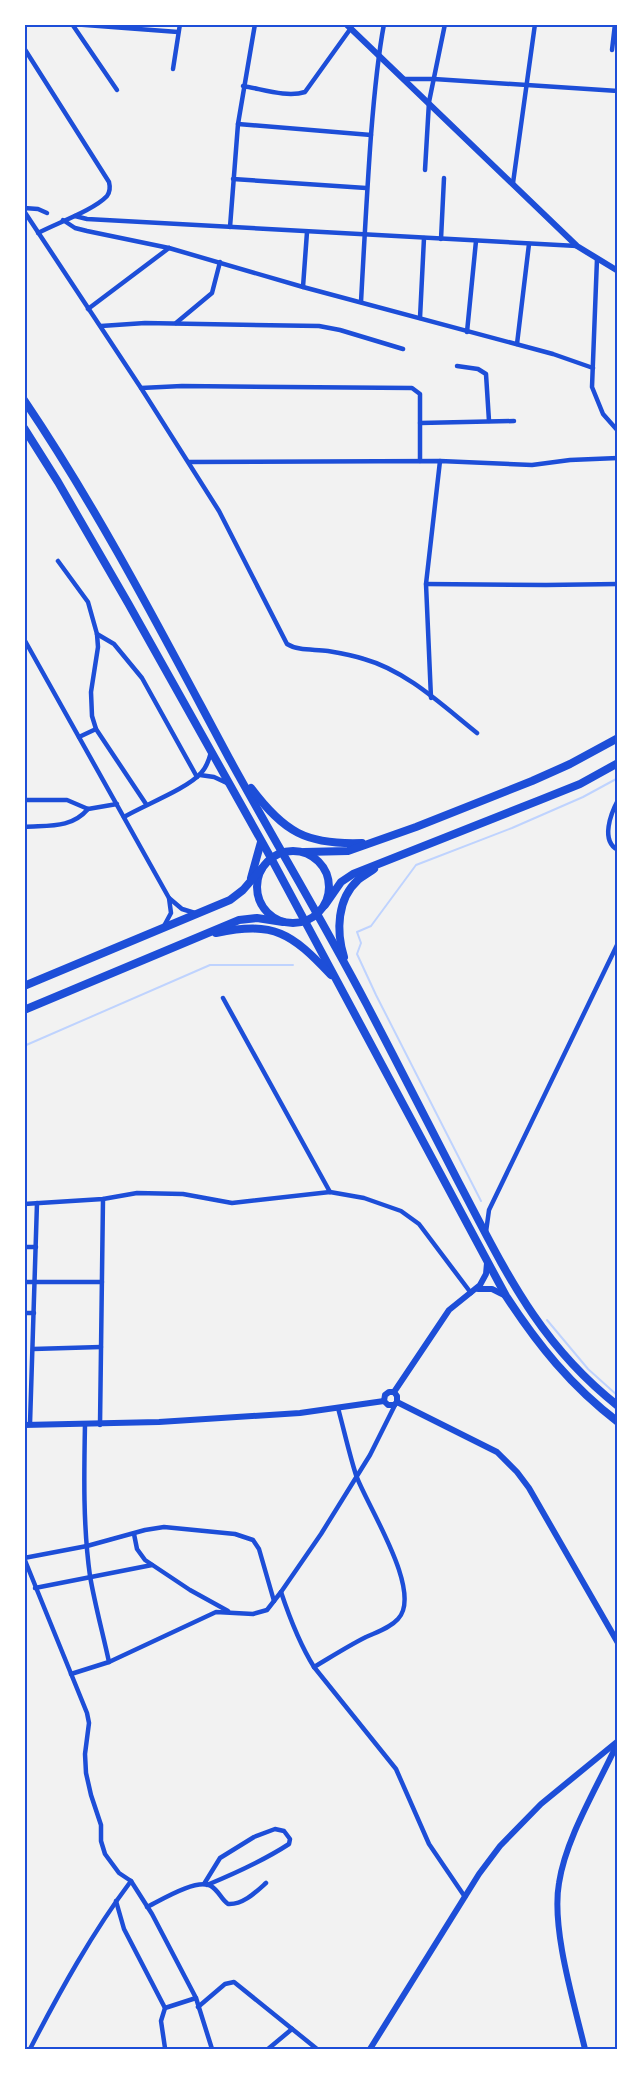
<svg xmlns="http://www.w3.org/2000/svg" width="642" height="2073" font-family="Rubik,sans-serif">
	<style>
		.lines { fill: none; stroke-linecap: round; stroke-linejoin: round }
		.stream { stroke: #bfd3fe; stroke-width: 2 }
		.minor { stroke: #1d4ed8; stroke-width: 4.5 }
		.tertiary { stroke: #1d4ed8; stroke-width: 6 }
		.trunk { stroke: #1d4ed8; stroke-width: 8 }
		.neatline { fill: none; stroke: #1d4ed8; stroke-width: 2 }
	</style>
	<rect width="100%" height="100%" fill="#f2f2f2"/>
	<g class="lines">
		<g class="stream">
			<path d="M24,1046l186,-81h83"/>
			<path d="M481,1201l-105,-206 -19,-41 4,-11 -4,-11 14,-6 45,-61 96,-37 71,-31 35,-19"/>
			<path d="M547,1320l41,49 30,27"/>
		</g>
		<g class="minor">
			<path d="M72,24l106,8"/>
			<path d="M72,24l45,66"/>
			<path d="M24,25l3,-1"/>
			<path d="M24,48l85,134c1,4 1,10 -2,14 -13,14 -50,27 -69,37"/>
			<path d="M612,50l3,-26"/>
			<path d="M173,69l7,-45"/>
			<path d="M404,79h30l184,12"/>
			<path d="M243,86c19,3 44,12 62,6l46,-64"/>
			<path d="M238,124l133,11"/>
			<path d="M425,170l4,-68 16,-78"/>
			<path d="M233,179l133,9"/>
			<path d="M513,183l22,-159"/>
			<path d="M24,208l14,1 9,4"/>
			<path d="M24,211l117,177 78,123 68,133c11,7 27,5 41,7 12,2 24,4 36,8 43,12 79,47 113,74"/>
			<path d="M75,216l12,3 490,27"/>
			<path d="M63,220l12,8 12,3 82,17 134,39 250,67 40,14"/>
			<path d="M230,227l8,-103 17,-100"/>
			<path d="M441,239l3,-61"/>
			<path d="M597,259l-5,128 11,27 15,17"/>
			<path d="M303,287l4,-55"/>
			<path d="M361,302c3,-56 6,-112 10,-167 3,-38 6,-74 13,-111"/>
			<path d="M88,309l81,-61"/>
			<path d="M420,318l4,-80"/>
			<path d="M176,323l36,-30 8,-31"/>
			<path d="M101,326l44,-3 174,3 21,4 63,19"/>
			<path d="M467,332l9,-91"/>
			<path d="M517,344l12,-100"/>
			<path d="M457,366l21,3 8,5 3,47"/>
			<path d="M141,388l41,-2 230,2 8,6v67"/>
			<path d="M420,423l94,-2"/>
			<path d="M189,462l251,-1 92,4 38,-5 48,-2"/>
			<path d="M58,561l30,41 9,32 1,13 -7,45 1,24 4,13 50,75"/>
			<path d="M426,584l120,1 72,-1"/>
			<path d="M97,634l17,10 28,34 55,99"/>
			<path d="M24,639l145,259 13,11 13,4"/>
			<path d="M431,698l-5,-114 14,-123"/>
			<path d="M79,737l17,-8"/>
			<path d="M200,775l14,2 15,7"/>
			<path d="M24,800h43l21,9 29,-5"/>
			<path d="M618,800c-7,13 -18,41 0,50"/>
			<path d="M124,817c20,-12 63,-28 77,-44 6,-6 8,-13 10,-21"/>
			<path d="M24,827c24,-2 47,2 64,-18"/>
			<path d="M164,926l7,-13 -2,-15"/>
			<path d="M223,998l107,194"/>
			<path d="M24,1204l79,-5 34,-6 46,1 49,9 98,-11 34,6 37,13 18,13 52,69"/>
			<path d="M486,1232l3,-22 129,-267"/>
			<path d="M24,1247h12"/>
			<path d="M24,1282h78"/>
			<path d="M24,1313h10"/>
			<path d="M33,1349l68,-2"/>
			<path d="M30,1424l7,-221"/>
			<path d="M100,1425l3,-226"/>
			<path d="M134,1534l3,15 8,11 45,30 38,21"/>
			<path d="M24,1558l63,155 2,10 -4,31 1,19 5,22 10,30v16l4,13 14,19 12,8 21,33 44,84 16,51"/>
			<path d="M24,1558l63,-12 58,-16 19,-3 71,7 18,6 6,9 15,52"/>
			<path d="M35,1588l117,-23"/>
			<path d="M281,1592c9,27 18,51 33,75l82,102 33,75 36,53"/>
			<path d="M109,1662l107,-50 37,2 14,-4 14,-18 40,-58 49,-79 26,-52"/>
			<path d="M314,1667c17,-10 34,-21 52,-30 11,-5 24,-9 32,-18 26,-27 -32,-115 -42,-144 -7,-22 -12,-45 -18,-67"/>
			<path d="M71,1674l38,-12c-6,-28 -14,-57 -19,-86 -7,-50 -6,-101 -5,-152"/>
			<path d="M204,1884l16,-26 34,-21 21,-8 9,2 6,8 -1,5c-26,17 -53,29 -82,41"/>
			<path d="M116,1901l8,28 41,79 -4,13 4,27"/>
			<path d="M147,1907c14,-7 50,-29 64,-21 8,5 10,13 17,18 15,1 28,-12 38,-21"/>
			<path d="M198,2007l27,-23 9,-2 83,67"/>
			<path d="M165,2008l31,-10"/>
			<path d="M30,2049c30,-58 62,-116 101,-168"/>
			<path d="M268,2049l24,-20"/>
		</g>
		<g class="tertiary">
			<path d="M346,24l231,222 41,25"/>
			<path d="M478,1289h14l14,7"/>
			<path d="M394,1392l3,4v6l-3,3h-6l-4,-4 1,-6 4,-3h5l55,-82 31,-25 6,-11 1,-11"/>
			<path d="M397,1402l100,50 20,20 12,16 89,155"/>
			<path d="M24,1425l135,-3 141,-9 84,-12"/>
			<path d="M370,2049l109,-175 21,-28 41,-42 77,-63"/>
			<path d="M585,2049c-11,-46 -34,-121 -26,-166 7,-46 39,-97 58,-139"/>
		</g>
		<g class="trunk">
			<path d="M24,400c77,114 140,237 205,358 45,82 94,163 138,247 31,59 61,118 92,178 46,87 79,160 159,223"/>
			<path d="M24,428l34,54 70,121 143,255 235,438c32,49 65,90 112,126"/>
			<path d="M251,788c33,44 55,57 111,55"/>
			<circle cx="293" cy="887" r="36"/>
			<path d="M304,852l44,-1 68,-24 116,-46 38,-17 48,-26"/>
			<path d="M251,878l10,-36"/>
			<path d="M325,905l16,-23 12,-8 187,-74 40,-16 38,-21"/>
			<path d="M216,933c59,-12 75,0 115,42"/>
			<path d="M344,957c-8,-26 -7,-58 14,-77 5,-4 11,-7 16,-11"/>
			<path d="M24,986l206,-86 13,-10 19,-22"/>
			<path d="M24,1010l215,-90 18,-2 26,4"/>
		</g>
	</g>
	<rect width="642" height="2073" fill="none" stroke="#ffffff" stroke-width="51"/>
	<rect x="26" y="26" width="590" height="2022" class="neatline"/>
</svg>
